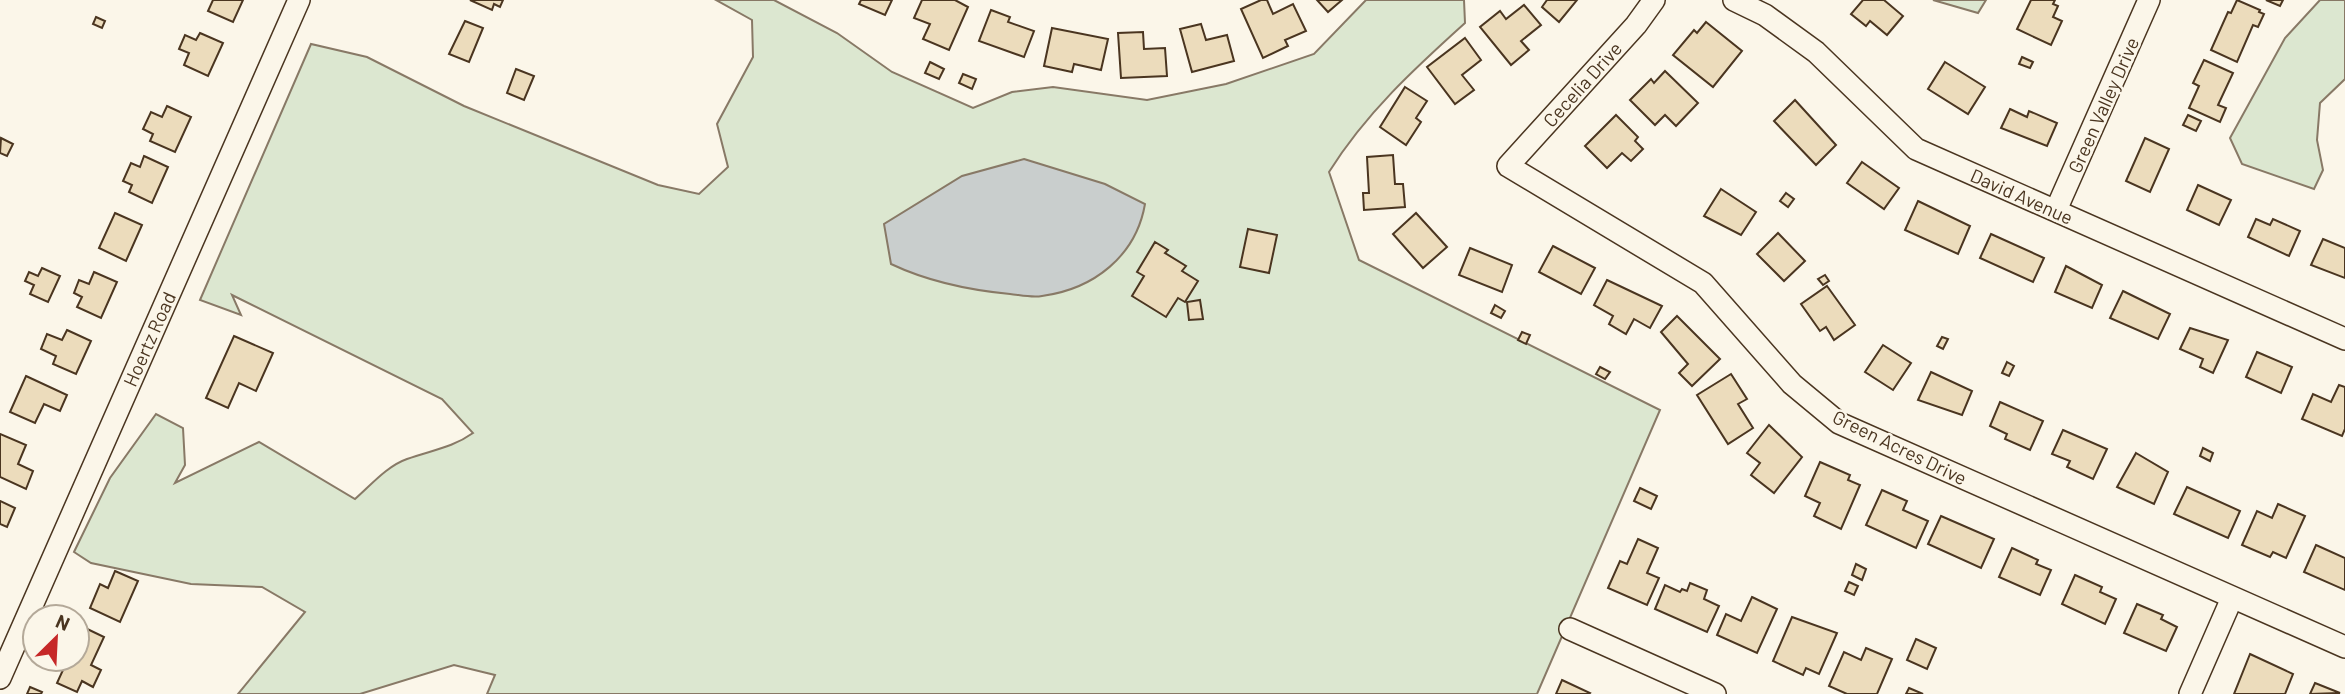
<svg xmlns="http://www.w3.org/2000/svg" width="2345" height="694" font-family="Barlow,sans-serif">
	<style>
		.green { fill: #dce7d0; stroke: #887966; stroke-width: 2 }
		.water { fill: #c9cecd; stroke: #887966; stroke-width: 2 }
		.building { fill: #ecdcbc; stroke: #4a3520; stroke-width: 2 }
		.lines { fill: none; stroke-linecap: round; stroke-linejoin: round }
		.minor-casing { stroke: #4a3520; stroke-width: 24 }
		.minor { stroke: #fbf6e9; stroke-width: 21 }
		.labels { text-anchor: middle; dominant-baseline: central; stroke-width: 5; stroke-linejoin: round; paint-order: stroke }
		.street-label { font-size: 19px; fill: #4a3520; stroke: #fbf6e9 }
	</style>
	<rect width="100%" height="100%" fill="#fbf6e9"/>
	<g class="green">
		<path d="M716,0h58l63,33 55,39 81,36 39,-16 41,-5 94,13 79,-16 88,-30 52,-54h98l1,23c-51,46 -99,90 -136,149l30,88 301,150 -123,284h-1050l8,-19 -41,-10 -94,29h-122l67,-82 -43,-25 -71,-3 -100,-21 -17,-11 36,-74 46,-64 27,14 2,37 -10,18 84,-41 96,57c16,-14 32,-33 52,-40 25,-9 45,-11 66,-26l-31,-34 -210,-104 9,20 -41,-15 111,-256 56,13 97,49 194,79 41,9 29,-27 -11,-43 36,-67 -1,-37z"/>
		<path d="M1933,0h53l-8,13z"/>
		<path d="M2320,0h25v79l-25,24 -3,37 6,30 -9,19 -72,-25 -12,-26 55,-100z"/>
	</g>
	<path class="water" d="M1024,159l81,25 40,20c-9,52 -51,85 -103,92 -10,2 -22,-1 -32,-2 -42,-4 -81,-12 -119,-30l-7,-40 78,-48z"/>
	<g class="building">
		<path d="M213,0h30l-10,22 -25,-11z"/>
		<path d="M470,0h33l-3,7 -6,-3 -2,6z"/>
		<path d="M861,0h31l-7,15 -26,-11z"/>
		<path d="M922,0h33l13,7 -19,43 -26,-11 7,-15 -16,-6z"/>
		<path d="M1261,0h6l6,14 20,-10 13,27 -21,9 3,6 -25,12 -22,-49z"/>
		<path d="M1317,0h25l-14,12z"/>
		<path d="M1547,0h30l-18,22 -17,-15z"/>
		<path d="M1863,0h21l19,16 -16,19 -17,-14 -4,5 -15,-12z"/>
		<path d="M2031,0h24l-2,4 5,2 -5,11 9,4 -11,24 -34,-16z"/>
		<path d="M2237,0l23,10 -1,2 5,2 -6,13 -5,-2 -16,37 -26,-12 17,-38 3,1z"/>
		<path d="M2266,0h17l-3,6z"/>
		<path d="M1524,5l17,20 -20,16 8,9 -18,15 -31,-38 20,-16 6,8z"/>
		<path d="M991,10l19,7 -2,5 26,9 -10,26 -45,-16z"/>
		<path d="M96,17l9,4 -3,7 -9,-4z"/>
		<path d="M465,21l18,7 -14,34 -20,-8z"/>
		<path d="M1706,22l36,29 -29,36 -40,-32 21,-25 3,3z"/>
		<path d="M1201,24l5,16 21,-5 7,26 -42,11 -12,-43z"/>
		<path d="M1052,28l56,11 -7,31 -27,-6 -2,8 -28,-6z"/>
		<path d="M1143,32l1,17 21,-1 2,28 -46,2 -3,-45z"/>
		<path d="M200,33l23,10 -15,33 -24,-11 5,-12 -10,-4 6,-14 11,5z"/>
		<path d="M1465,38l16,22 -19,15 12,15 -19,14 -28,-37z"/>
		<path d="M2022,57l11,5 -3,6 -11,-4z"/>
		<path d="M2204,60l29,13 -15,32 8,3 -6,14 -31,-14 10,-22 -6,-3z"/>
		<path d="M930,62l14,7 -5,10 -14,-6z"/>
		<path d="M1945,62l40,25 -17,27 -40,-25z"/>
		<path d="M516,69l18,7 -10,24 -17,-7z"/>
		<path d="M1665,71l33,32 -22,23 -11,-11 -10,10 -25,-25 21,-21 3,4z"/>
		<path d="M963,74l13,5 -4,10 -13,-6z"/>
		<path d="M1405,87l22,14 -11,17 5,4 -15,23 -26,-18z"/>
		<path d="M1795,100l41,45 -20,20 -42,-44z"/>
		<path d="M167,106l24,11 -16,35 -25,-11 3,-7 -10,-5 8,-17 11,5z"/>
		<path d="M2010,109l17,8 2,-6 28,12 -10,23 -46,-18z"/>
		<path d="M1616,115l22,22 -3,4 8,8 -12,12 -9,-8 -15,15 -22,-22z"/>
		<path d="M2188,115l13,6 -5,10 -13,-6z"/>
		<path d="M1,138l12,6 -6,12 -7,-3z"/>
		<path d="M2145,138l24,11 -19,43 -24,-11z"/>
		<path d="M1393,155l2,29h8l2,23 -41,3 -1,-17h6l-2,-36z"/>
		<path d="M144,156l24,11 -16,36 -23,-11 3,-7 -9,-4 8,-18 9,4z"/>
		<path d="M1862,162l37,26 -15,21 -37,-26z"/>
		<path d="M2198,185l33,15 -12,25 -32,-15z"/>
		<path d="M1721,189l35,23 -15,23 -37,-19z"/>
		<path d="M1786,193l8,6 -6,8 -8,-6z"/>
		<path d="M1918,201l52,25 -12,28 -53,-24z"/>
		<path d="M115,213l27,12 -16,36 -27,-13z"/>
		<path d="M1416,213l31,34 -24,21 -30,-34z"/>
		<path d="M2256,219l14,6 3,-6 27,12 -11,25 -41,-19z"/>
		<path d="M1248,229l29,6 -8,38 -29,-6z"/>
		<path d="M1778,233l27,28 -21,20 -27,-27z"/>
		<path d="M1991,234l53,24 -11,24 -53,-24z"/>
		<path d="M2323,239l22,9v30l-34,-13z"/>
		<path d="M1155,242l13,8 -3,3 21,13 -4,5 16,10 -13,21 -7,-4 -12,19 -34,-21 12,-20 -7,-4z"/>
		<path d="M1553,246l42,22 -14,26 -42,-22z"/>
		<path d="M1470,248l42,17 -10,27 -43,-17z"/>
		<path d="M2066,266l36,19 -10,23 -37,-16z"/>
		<path d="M42,268l18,8 -12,26 -18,-8 4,-9 -9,-4 4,-9 9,4z"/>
		<path d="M94,272l23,10 -16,36 -24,-11 5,-10 -8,-4 5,-13 10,4z"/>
		<path d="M1825,275l4,6 -6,4 -5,-6z"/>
		<path d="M1607,280l55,26 -12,22 -16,-9 -8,15 -17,-10 4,-8 -19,-11z"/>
		<path d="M1827,286l28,39 -21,15 -8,-13 -6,4 -19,-27z"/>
		<path d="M2123,291l47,23 -12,25 -48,-21z"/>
		<path d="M1200,300l3,19 -14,1 -2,-18z"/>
		<path d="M1495,305l10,6 -4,7 -10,-5z"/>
		<path d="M1677,316l43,43 -28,27 -13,-13 9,-9 -27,-32z"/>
		<path d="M2190,328l38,12 -15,33 -13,-6 3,-8 -23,-10z"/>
		<path d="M67,330l24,11 -15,33 -23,-10 3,-8 -15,-7 6,-15 15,6z"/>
		<path d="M1522,332l8,3 -4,9 -8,-4z"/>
		<path d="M234,336l39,17 -17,38 -17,-8 -11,25 -22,-10z"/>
		<path d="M1942,337l6,2 -5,10 -6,-3z"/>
		<path d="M1883,345l28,18 -18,27 -28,-18z"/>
		<path d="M2257,352l35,15 -11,26 -35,-16z"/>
		<path d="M2007,362l7,4 -5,10 -7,-3z"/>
		<path d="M1600,367l10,5 -5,7 -9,-5z"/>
		<path d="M1931,372l41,19 -10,24 -44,-15z"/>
		<path d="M1731,374l16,25 -9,5 15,24 -25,16 -31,-49z"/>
		<path d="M26,376l41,19 -7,16 -16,-7 -9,19 -25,-11z"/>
		<path d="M2339,385l6,2v42l-3,7 -40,-17 11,-25 18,8z"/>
		<path d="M2000,402l43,19 -13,29 -25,-11 2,-5 -17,-8z"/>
		<path d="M1769,425l33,32 -28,36 -23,-18 9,-12 -13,-10z"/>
		<path d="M2063,430l44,19 -14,30 -26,-12 3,-6 -18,-7z"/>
		<path d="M0,434l26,11 -8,19 15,7 -7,18 -26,-12z"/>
		<path d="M2203,448l10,5 -3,8 -10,-5z"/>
		<path d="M2136,453l32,19 -14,32 -37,-17z"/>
		<path d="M1820,462l30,13 -2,5 12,5 -19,44 -27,-13 6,-13 -15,-7z"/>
		<path d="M2187,487l53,24 -12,27 -54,-24z"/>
		<path d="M1640,488l17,8 -6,13 -17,-8z"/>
		<path d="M1882,490l25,11 -4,9 25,11 -12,27 -50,-23z"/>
		<path d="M0,501l15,7 -8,19 -7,-3z"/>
		<path d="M2278,504l27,12 -19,42 -13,-6 -3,5 -28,-12 15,-34 15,7z"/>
		<path d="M1941,516l53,23 -13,29 -53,-24z"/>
		<path d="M1638,539l20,9 -11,25 12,5 -12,27 -39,-17 12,-27 7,3z"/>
		<path d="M2316,545l29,13v32l-41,-18z"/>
		<path d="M2012,548l26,12 -2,4 15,6 -11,25 -41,-18z"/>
		<path d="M1856,564l10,5 -4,11 -10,-5z"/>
		<path d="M115,571l23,10 -18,41 -30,-14 10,-24 8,4z"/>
		<path d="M2075,575l27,12 -2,5 16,7 -11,25 -43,-20z"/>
		<path d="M1849,582l9,4 -4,9 -9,-4z"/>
		<path d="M1690,583l17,7 -3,9 15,7 -12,26 -52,-23 10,-24 15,7 2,-3 5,2z"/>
		<path d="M1752,597l25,12 -20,44 -40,-18 9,-21 15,7z"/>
		<path d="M2137,604l26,11 -2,4 16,8 -11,24 -42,-18z"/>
		<path d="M1792,617l45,16 -18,41 -13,-6 -3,7 -30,-14z"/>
		<path d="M81,626l23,11 -13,28 10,5 -8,17 -11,-6 -5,11 -20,-9 11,-24h9v-25z"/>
		<path d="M1916,639l20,9 -9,21 -20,-9z"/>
		<path d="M1866,648l26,11 -15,35h-30l-18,-8 15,-34 17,8z"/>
		<path d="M2250,654l43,20 -8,20h-51z"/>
		<path d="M1562,680l28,13 -1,1h-33z"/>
		<path d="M2315,683l25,10 -30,1z"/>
		<path d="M30,687l12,5 -1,2h-14z"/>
		<path d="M1909,688l14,6h-17z"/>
	</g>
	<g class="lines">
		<g class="minor-casing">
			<g id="minor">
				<path d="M1654,0l-18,25 -128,141 195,117 89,101 47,39 506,224"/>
				<path d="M1734,0l31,15 51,37 100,97 429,190"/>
				<path d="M2056,210l93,-210"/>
				<path d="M1570,629l145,65"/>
				<path d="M0,678l299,-678"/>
				<path d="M2190,694l42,-96"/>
			</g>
		</g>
		<use href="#minor" class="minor"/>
	</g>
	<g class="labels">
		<g class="street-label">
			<text transform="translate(1582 84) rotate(-48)">Cecelia Drive</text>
			<text transform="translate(2103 105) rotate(-66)">Green Valley Drive</text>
			<text transform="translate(2022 196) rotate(24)">David Avenue</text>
			<text transform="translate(149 339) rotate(-66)">Hoertz Road</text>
			<text transform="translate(1900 447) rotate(26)">Green Acres Drive</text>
		</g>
	</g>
	<g transform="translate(56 638) rotate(24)"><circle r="33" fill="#fbf6e9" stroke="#b4a999" stroke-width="2"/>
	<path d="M0-5L12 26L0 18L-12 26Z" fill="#c62828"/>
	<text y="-10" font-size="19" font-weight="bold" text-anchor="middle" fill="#4a3520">N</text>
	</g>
</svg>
